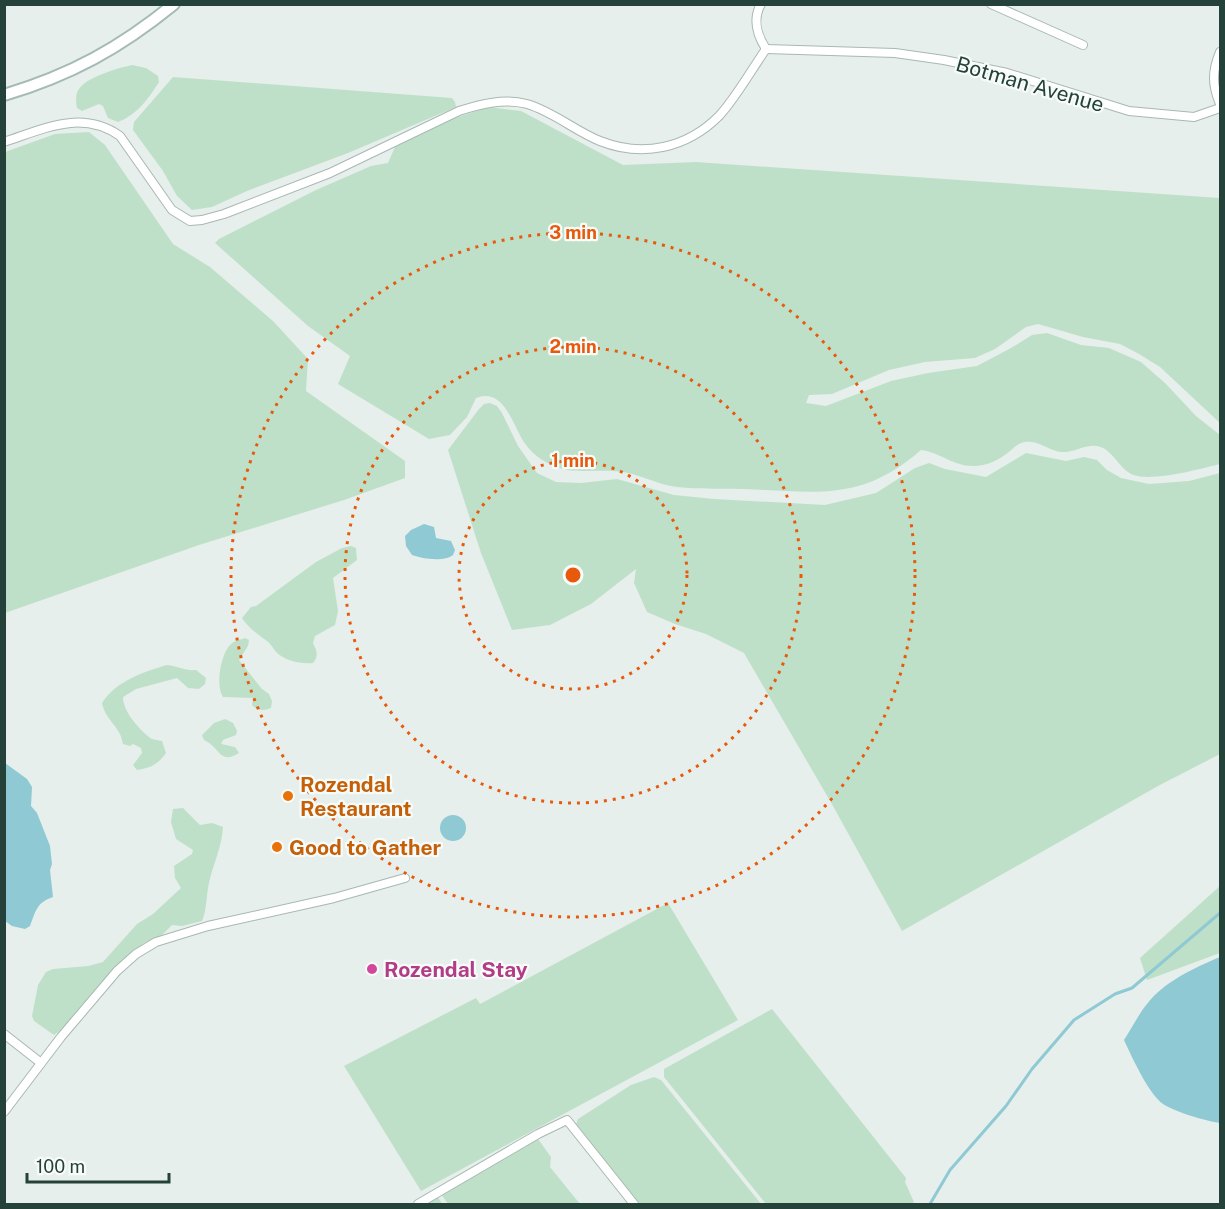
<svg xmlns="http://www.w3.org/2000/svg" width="1225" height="1209" font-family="'Public Sans',sans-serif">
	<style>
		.green { fill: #bfe0c8 }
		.water { fill: #8ec9d4 }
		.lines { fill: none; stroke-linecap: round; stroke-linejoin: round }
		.stream { stroke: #8ec9d4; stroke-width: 3 }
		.street-casing { stroke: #a8b8b2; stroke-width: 10 }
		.secondary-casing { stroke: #a4bbb3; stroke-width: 14 }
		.street { stroke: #fff; stroke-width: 8 }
		.secondary { stroke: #fff; stroke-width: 10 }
		.ring { fill: none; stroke: #e8590c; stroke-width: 3; stroke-dasharray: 3 6 }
		.food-dot { fill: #e8710a; stroke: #f7fbf9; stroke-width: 2 }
		.hotel-dot { fill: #d1479c; stroke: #f7fbf9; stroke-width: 2 }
		.labels { text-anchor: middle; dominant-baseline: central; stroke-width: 4.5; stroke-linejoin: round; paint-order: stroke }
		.street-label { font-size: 21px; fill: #24423a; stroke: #f7fbf9 }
		.food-label { font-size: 21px; font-weight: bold; fill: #c56008; stroke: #f7fbf9; text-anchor: start }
		.hotel-label { font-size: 21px; font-weight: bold; fill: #b23c85; stroke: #f7fbf9; text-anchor: start }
		.centre { fill: #e8590c; stroke: #f7fbf9; stroke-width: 3 }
		.ring-label { font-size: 18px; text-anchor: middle; font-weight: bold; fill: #e8590c; stroke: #f7fbf9; stroke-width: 4.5; stroke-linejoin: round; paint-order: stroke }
	</style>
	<rect width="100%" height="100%" fill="#e6efeb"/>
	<g class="green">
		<path d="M132,65l14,3 12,8 1,6c-10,16 -22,33 -41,40l-10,-4 -5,-12 -4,-2 -17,7 -5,-3c-1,-6 -2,-14 2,-19 8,-12 39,-21 53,-24z"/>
		<path d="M173,77l279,21 3,4 1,5 -108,46 -101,38 -35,16 -20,3 -15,-14 -14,-25 -30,-41 1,-8z"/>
		<path d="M489,107l32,4 102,54 73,-3 524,36v225l-60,-56 -21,-13 -19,-10 -37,-7 -45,-13 -12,3 -31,22 -20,9 -50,4 -36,8 -57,24 -23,1 -3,8 20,3 65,-25 37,-8 49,-7 34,-18 21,-13 15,-2 34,12 28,3 32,14 24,21 31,33 24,19v29c-20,5 -71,19 -89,10 -15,-8 -20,-30 -40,-28 -11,1 -19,7 -31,6 -11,-2 -23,-12 -35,-10 -7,1 -10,5 -15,9 -11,9 -23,15 -37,15 -20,0 -34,-14 -52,-16 -60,52 -103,42 -177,39 -23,-1 -50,1 -73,-3 -15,-3 -29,-10 -43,-13 -21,-5 -51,1 -69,-5 -13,-5 -24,-11 -33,-23 -13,-17 -21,-59 -50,-47l-9,19 -17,18 -21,4 -91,-55 12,-28 -42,-30 -93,-83 4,-4 97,-49 55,-24 17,-3 7,-16 54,-27z"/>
		<path d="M89,132l16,13 68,99 37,23 63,54 35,38 -2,32 99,70v17l-61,22 -145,45 -194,68v-461l50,-18z"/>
		<path d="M490,403l7,3 5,7 16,33 19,27 19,9 25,1 36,-4 57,16 40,4 111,6 51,-12 39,-25 14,-5 16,6 41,8 40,-24 40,8 18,-4 13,3 10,10 14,8 28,6 40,-3 31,-8v281l-62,32 -256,145 -69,-125 -89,-153 -38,-19 -31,-10 -28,-12 -13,-29 2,-14 -45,35 -41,21 -38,5 -31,-77 -33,-103 31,-41 5,-5z"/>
		<path d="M351,546l5,2 1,12 -24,18 5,33 -3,14 -20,11 -2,7c4,8 6,13 0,20 -13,1 -28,-2 -37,-11 -3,-4 -5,-8 -9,-11 -10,-8 -18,-12 -25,-23l9,-11 5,-1 60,-44 26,-14z"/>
		<path d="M245,638l4,2 -1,6 -9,14 23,29 7,5 3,7 -1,7c-7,3 -14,3 -19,-3l1,-7 -30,-1c-8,-12 -2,-44 8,-53 4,-4 9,-4 14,-6z"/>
		<path d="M167,665c11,1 18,6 29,5l10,8 -1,6 -6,5 -11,-1 -11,-10 -41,11 -13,8c0,14 15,31 26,40 3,3 9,3 13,4l4,12c-8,11 -15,15 -29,17l-4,-5 9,-12 -1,-5 -8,-4 -3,2 -7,-2c-3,-19 -17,-22 -21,-41 14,-22 41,-31 65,-38z"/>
		<path d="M225,719l8,4 4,8 -1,4 -13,5 -2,4 14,3 4,6c-20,12 -18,-5 -35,-13l-2,-5 12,-12z"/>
		<path d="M183,808l17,17 12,-2 11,4c-1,20 -10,37 -14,56 -3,13 -2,27 -7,38l-20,5 -10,-1 -11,11 -17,7 -37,34 -45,52 -8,6 -20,-14 -2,-5 6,-31 8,-13 7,-3 35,-3 15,-4 34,-38 16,-10 28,-26 -6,-10 -1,-12 18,-12 1,-4 -17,-11 -5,-17 2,-13z"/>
		<path d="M1220,886v67l-73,27 -7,-22z"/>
		<path d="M668,903l70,117 -317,171 -77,-125 132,-68 4,6z"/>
		<path d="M772,1009l134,169 -1,4 9,20 -2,2h-146l-102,-127v-8z"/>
		<path d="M654,1077l7,3 100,124h-124l-62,-77 3,-8 53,-34z"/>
		<path d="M538,1139l13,18 -1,10 30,37h-132l-7,-10 -3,3 4,7h-20z"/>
	</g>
	<g class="water">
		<path d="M424,524l10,3 2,11 15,3 4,9 -2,5c-9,7 -30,4 -41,0l-6,-9 -1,-10 6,-6z"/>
		<path d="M5,763l22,16 5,8 -1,19 6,7 13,33 2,18 -2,6 3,27c-17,6 -17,14 -23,29l-5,3 -13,-3 -7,-5z"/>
		<circle cx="453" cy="828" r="13"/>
		<path d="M1220,957v166c-14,-2 -45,-11 -57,-19 -15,-11 -31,-47 -39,-64 8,-12 14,-25 23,-36 18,-23 47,-36 73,-47z"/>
	</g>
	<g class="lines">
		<path class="stream" d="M930,1204l20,-34 56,-64 26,-37 42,-49 41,-26 17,-6 88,-75"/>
		<g class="street-casing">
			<g id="street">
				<path d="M761,4c-9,16 -4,31 5,45"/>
				<path d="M991,4l92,41"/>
				<path d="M766,49l129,4 49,7 63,13 122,38 65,6 26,-9"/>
				<path d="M1220,52c-8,19 -8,33 0,52"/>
				<path d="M4,142c40,-13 77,-33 116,-6l52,74 18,11 12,-1 22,-6 106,-41 129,-62c22,-7 45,-13 68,-7 27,8 48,27 73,37 43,17 87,7 119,-25 16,-17 33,-47 47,-67"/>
				<path d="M4,1034l37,29"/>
				<path d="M4,1112l57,-75 56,-66 19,-17 20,-12 52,-16 126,-28 71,-20"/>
				<path d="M418,1204l120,-70 29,-14 67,84"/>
			</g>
		</g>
		<g class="secondary-casing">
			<path id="secondary" d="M4,95c67,-20 116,-47 170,-91"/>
		</g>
		<use href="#street" class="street"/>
		<use href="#secondary" class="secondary"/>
	</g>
	<g class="ring">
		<circle cx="573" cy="575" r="114"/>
		<circle cx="573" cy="575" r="228"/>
		<circle cx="573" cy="575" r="342"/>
	</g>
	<g class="food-dot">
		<circle cx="288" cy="796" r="6"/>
		<circle cx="277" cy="847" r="6"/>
	</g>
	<circle class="hotel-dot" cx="372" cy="969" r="6"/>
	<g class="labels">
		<g class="street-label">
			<text transform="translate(1030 84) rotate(16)">Botman Avenue</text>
		</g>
		<g class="food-label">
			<text x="300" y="784">Rozendal<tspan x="300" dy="24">Restaurant</tspan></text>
			<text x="289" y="847">Good to Gather</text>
		</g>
		<g class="hotel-label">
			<text x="384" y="969">Rozendal Stay</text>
		</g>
	</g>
	<circle cx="573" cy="575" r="9" class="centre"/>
	<g class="ring-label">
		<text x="573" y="239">3 min</text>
		<text x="573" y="353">2 min</text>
		<text x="573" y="467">1 min</text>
	</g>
	<rect width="1225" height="1209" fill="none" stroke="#24423a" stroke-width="12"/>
	<path d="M27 1173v9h142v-9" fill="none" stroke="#24423a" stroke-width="3"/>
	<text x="36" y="1173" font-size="18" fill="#24423a" stroke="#f7fbf9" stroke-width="4.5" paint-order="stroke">100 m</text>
</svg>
